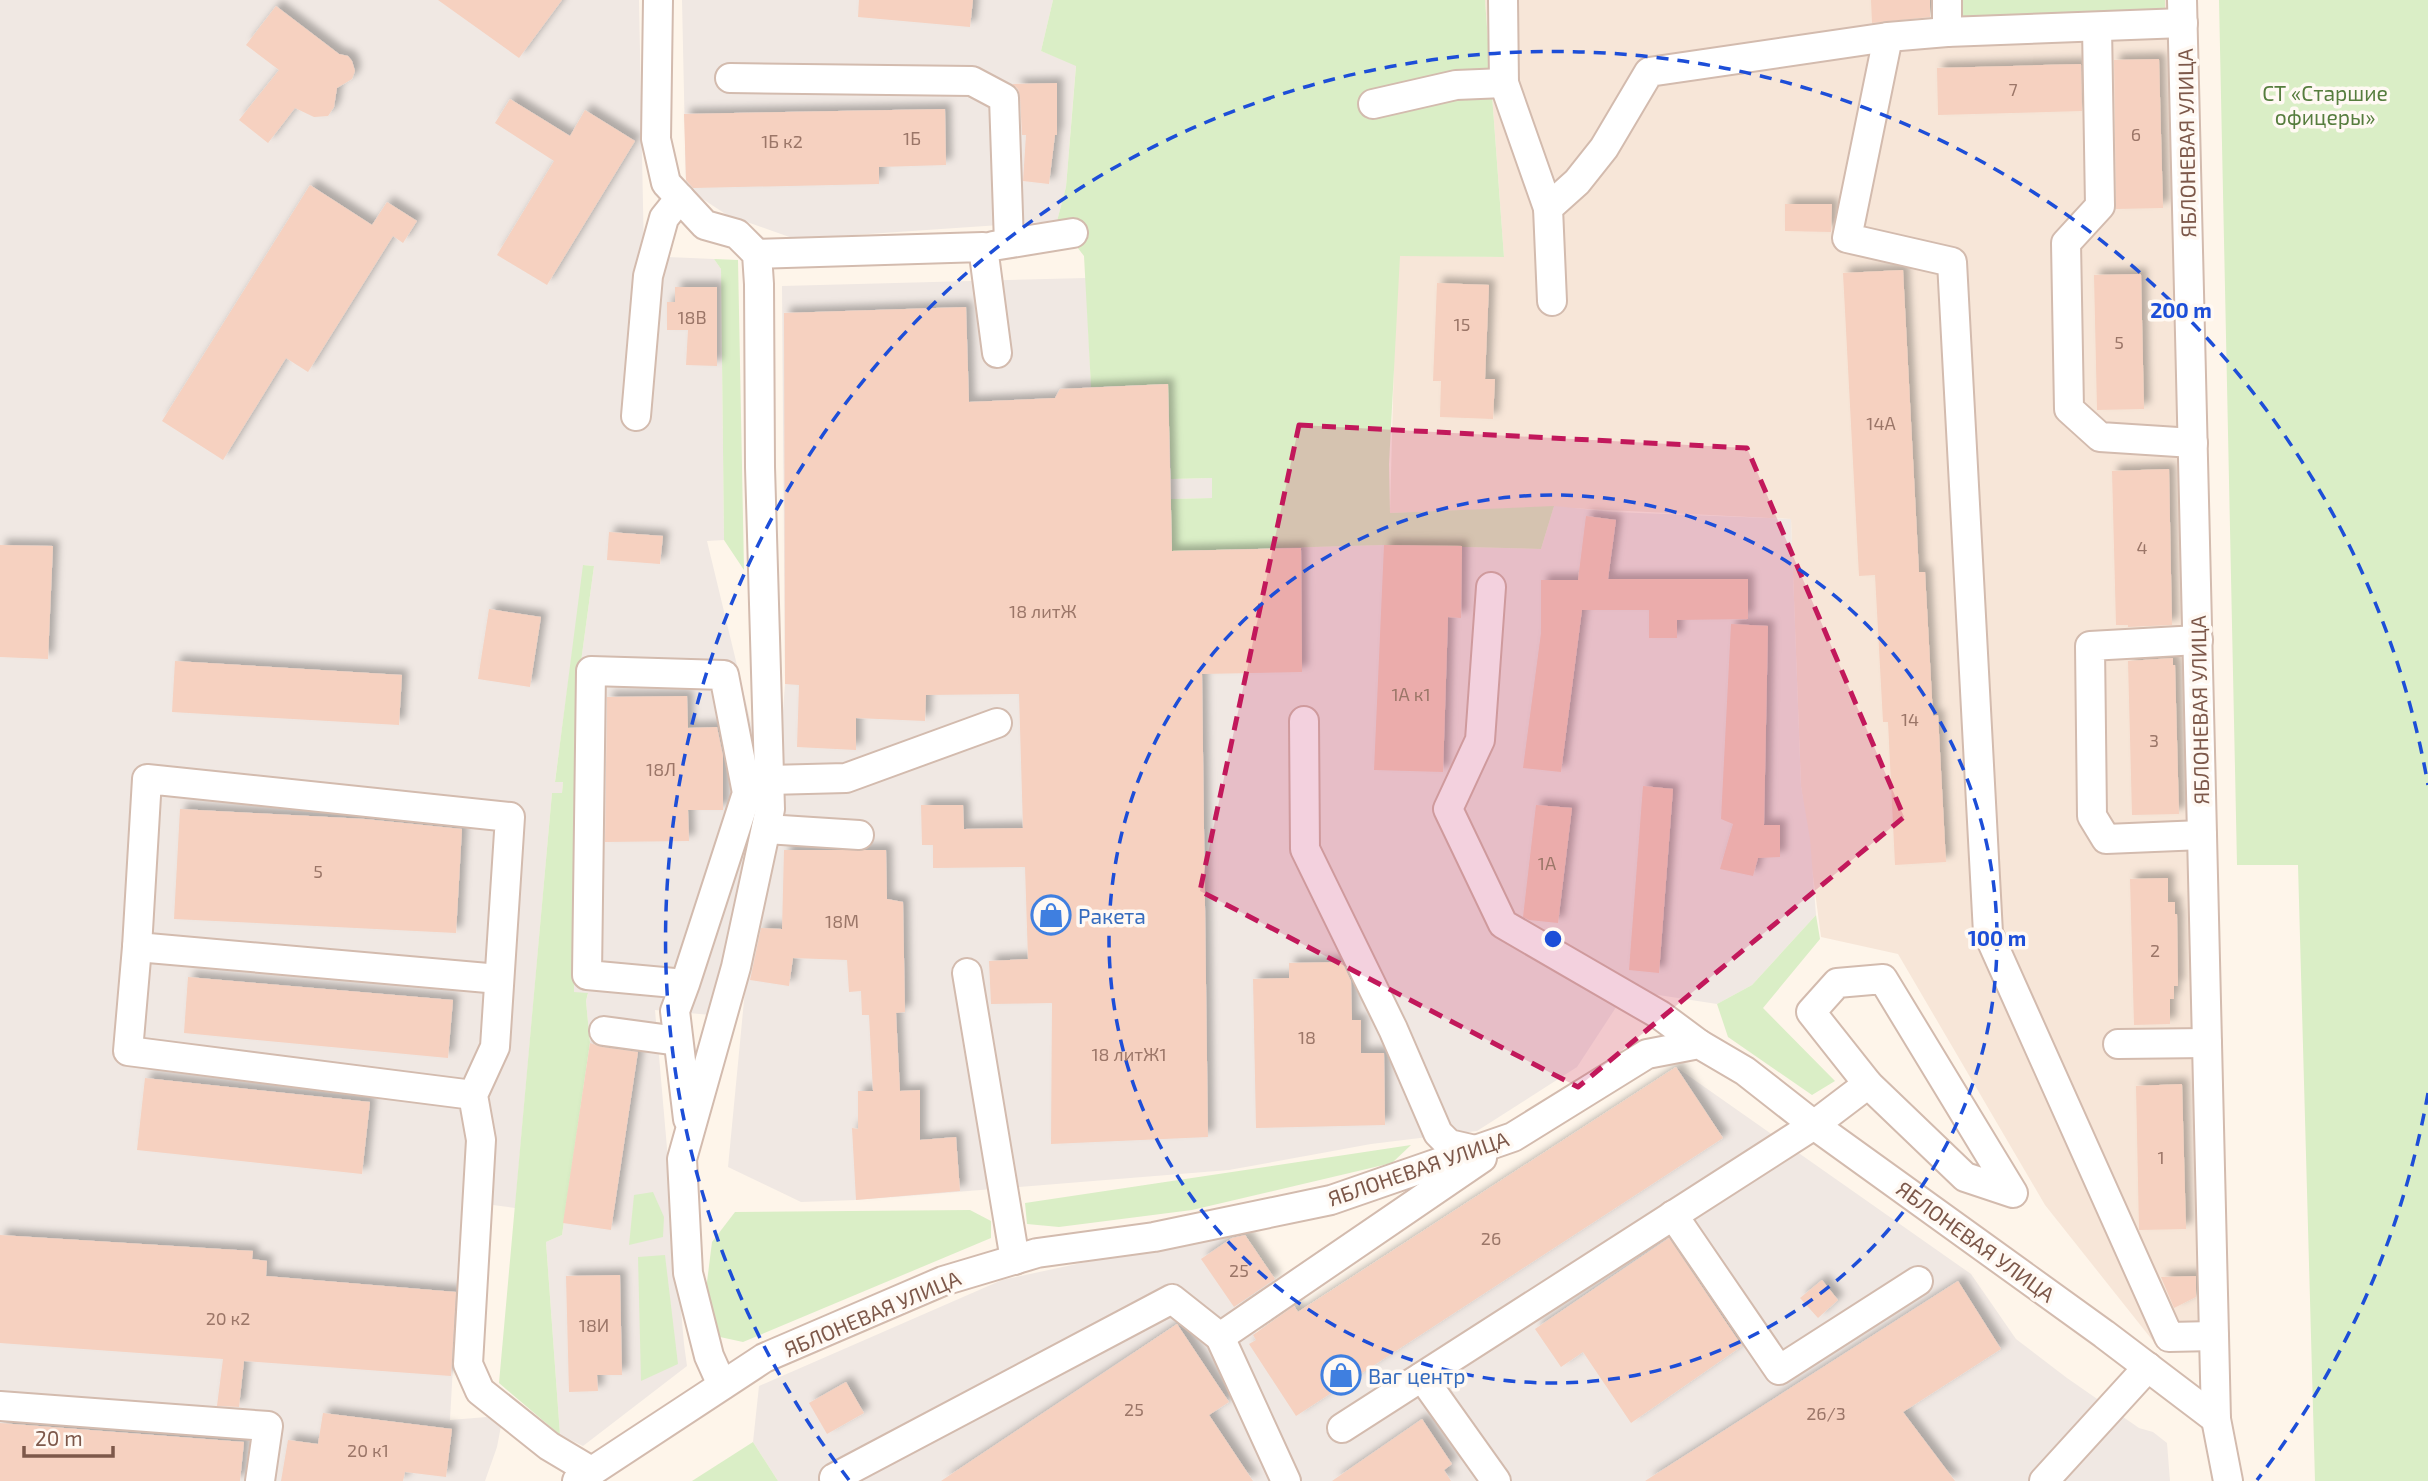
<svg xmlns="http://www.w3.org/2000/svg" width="2428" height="1481" font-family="'Exo 2',sans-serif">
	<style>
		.residential { fill: #f7e6d8 }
		.industrial { fill: #f0e8e3 }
		.green { fill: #daeec6 }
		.building { fill: #f6d1c0; filter: url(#shadow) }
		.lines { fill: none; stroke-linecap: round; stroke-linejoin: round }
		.minor-casing { stroke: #d3bbae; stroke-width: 32 }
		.minor { stroke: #fff; stroke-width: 28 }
		.marked { fill: #c2185b; fill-opacity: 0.2; stroke: #c2185b; stroke-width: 5; stroke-dasharray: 14 9; stroke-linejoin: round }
		.ring { fill: none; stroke: #1d4ed8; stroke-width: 3.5; stroke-dasharray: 12 9 }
		.labels { text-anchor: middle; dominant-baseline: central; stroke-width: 7; stroke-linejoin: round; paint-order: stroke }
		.number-label { font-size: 18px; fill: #9b7668 }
		.park-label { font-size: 21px; fill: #567d3e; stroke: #fff9f3 }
		.street-label { font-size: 21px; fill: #7d584a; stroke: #fff9f3 }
		.shop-label { font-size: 21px; fill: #366cbe; stroke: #fff9f3; text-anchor: start }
		.centre { fill: #1d4ed8; stroke: #fff9f3; stroke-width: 3.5 }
		.ring-label { font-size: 21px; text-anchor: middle; font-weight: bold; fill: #1d4ed8; stroke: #fff9f3; stroke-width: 7; stroke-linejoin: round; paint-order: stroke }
	</style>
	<defs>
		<filter id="shadow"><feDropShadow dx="6" dy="-6" stdDeviation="3.5" flood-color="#0004"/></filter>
	</defs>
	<rect width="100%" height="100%" fill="#fef5ea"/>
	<path class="residential" d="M1485,0h685l30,1347 -39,4 -116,-146 -147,-251 -77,-17 -20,-151 -10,-267 -244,-12 -157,6 7,-267 3,9 104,2z"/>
	<g class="industrial">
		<path d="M0,0h639l5,256 70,3 7,10 3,271 -17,1 49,203 3,65 -48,206 -56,-5 29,334 3,22 -104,80 -23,-11 -14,-193 16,-7 28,-192 -4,-42 2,-7 -14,-1 3,-302 17,-125 -10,-1 -29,216 8,1 -1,11h-10l-37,415 -37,-5 -16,1 -12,216 37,-3 14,9 -4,21 -12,34h-485z"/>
		<path d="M682,0h371l-12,51 35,14 -10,122 -9,34 -262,18 -68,-24 -41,-27z"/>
		<path d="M1086,278l5,108 77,-2 3,95 41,-1v20l-40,1 1,52 211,-6 157,4 13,-43 59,6 178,7 10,267 9,53 6,76 -64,70 -35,19 -65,-10 -28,1 -47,72 -100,64 -106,13 -142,26 -373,30 -55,2 -73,-35 18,-187 26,-119 13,-177 -3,-398z"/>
		<path d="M1676,1067l295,207 45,65 51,39 72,50 14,4 14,11 3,38h-1392l-25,-39 6,-56 243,-106 84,-18 156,-31 34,49 -41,29 25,28z"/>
	</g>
	<g class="green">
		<path d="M1053,0h432l19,257 -104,-1 -11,208 1,49 164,-7 -13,43 -157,-4 -212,6 -1,-52 41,-1v-20l-41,1 -3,-95 -77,3 -7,-131 -27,-35 9,-34 10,-121 -35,-15z"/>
		<path d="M1961,0h204v12l-203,8z"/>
		<path d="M2219,0h209v1481h-113l-17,-616h-61z"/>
		<path d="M714,259l24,1 6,310 -20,-30 -3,-271z"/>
		<path d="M583,565l11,1 -17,125 -3,301 14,1 -2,8 4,42 -28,192 -16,7 14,193 -61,-52 53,-590h10l1,-11h-8z"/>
		<path d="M1816,915l4,24 -57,69 72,73 -23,14 -84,-58 -11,-33 35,-19z"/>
		<path d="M1411,1145l-19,18 -200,47 -133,17 -32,-3 -2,-21z"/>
		<path d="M653,1192l11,25 -1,20 -34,8 5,-50z"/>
		<path d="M970,1210l21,11v17l-248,104 -23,-5 -14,-47 6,-48 23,-30z"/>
		<path d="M665,1255l13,109 -37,17 -3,-124z"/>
		<path d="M753,1442l25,39h-86z"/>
	</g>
	<g class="building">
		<path d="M438,0h124l-43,58z"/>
		<path d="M859,0h114l-3,27 -112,-10z"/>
		<path d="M1871,0h59v17l-58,6z"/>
		<path d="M276,6l63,48 9,2 4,5 3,10 -3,8 -15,9 -3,19 -6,9 -14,1 -19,-9 -27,35 -29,-23 40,-50 -33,-25z"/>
		<path d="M2159,59l4,149 -47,1 -2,-149z"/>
		<path d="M2081,64l1,47 -144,4 -1,-47z"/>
		<path d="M1057,83v52h-2l-6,49 -26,-3 3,-46h-4l-2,-38 -2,-8 -6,-5z"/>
		<path d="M510,99l60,37 15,-26 50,31 -88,144 -50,-30 57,-94 -59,-38z"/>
		<path d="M945,109l1,56 -67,2v17l-186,4 -7,-8 -2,-66z"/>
		<path d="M310,185l62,40 15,-23 30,19 -14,22 -10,-7 -85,136 -22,-14 -63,102 -61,-39z"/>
		<path d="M1785,204h47l-1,28 -46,-1z"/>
		<path d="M1903,270l16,302h6l8,144 5,-1 8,147 -51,3 -7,-143h-5l-8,-147 -16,1 -16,-303z"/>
		<path d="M2141,274l3,135 -47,1 -3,-135z"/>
		<path d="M1437,283l52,2 -4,94h10l-2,40 -53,-2 1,-36h-8z"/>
		<path d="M675,287h42v79l-31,-1 2,-35h-21v-28h8z"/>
		<path d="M966,307l3,95 86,-4 5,-9 108,-5 4,167 129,-3 1,124 -100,2 6,463 -157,7 1,-141 -61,1 -2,-43 39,-2 -3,-92 -92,1v-23h-11l-1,-40h42l1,24 59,-1 -4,-134 -93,1 -1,26 -69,-3v32l-59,-3 2,-62 -14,-1 -1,-371z"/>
		<path d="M2169,469l3,156 -44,2v-2h-12l-4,-154z"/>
		<path d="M1586,516l30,4 -8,59h140v40l-71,1v18h-28v-28h-67l-21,162 -38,-4 18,-135v-53h37z"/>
		<path d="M609,532l54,4 -3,28 -53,-4z"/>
		<path d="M0,545l53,1 -5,113 -48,-2z"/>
		<path d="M1384,545l78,1 -1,72 -13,-1 -5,155 -69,-2z"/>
		<path d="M489,609l52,8 -11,70 -52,-8z"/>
		<path d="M1731,624l37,2 -4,199h16v32l-22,1 -5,18 -33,-7 13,-45 -12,-5z"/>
		<path d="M2173,658v7h2l4,149 -47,1 -4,-154z"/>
		<path d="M175,661l227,14 -3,50 -227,-13z"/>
		<path d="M687,696l1,32 29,-1 6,29v54h-35l1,31 -84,1 2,-145z"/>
		<path d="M1643,786l30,3 -14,184 -30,-3z"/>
		<path d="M1536,805l36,3 -14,115 -29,-3 -6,-3z"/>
		<path d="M180,809l185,10 97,10 -6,104 -282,-14z"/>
		<path d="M784,850h102l1,49 16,3 2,110 -9,1 4,78 20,-1v50l36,-3 4,54 -104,9 -4,-72 6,1v-38h15l-4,-76h-7l-1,-24 -12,1 -2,-32 -54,-2 -4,28 -39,-6 11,-52 21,1z"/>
		<path d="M2168,878v24h7v12h2l1,72h-4v13h-4v25l-36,1 -4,-146z"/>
		<path d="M1342,962l9,19 1,39h9v33h23l1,72 -129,3 -3,-149 36,-1v-15z"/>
		<path d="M188,977l265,23 -5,58 -264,-25z"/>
		<path d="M590,1043l12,4 36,5 -27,178 -48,-7z"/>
		<path d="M1676,1067l47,71 -427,278 -47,-72 7,-4 -3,-5 41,-29 4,6z"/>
		<path d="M145,1078l225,24 -8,72 -225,-24z"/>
		<path d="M2182,1084l4,145 -47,1 -3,-144z"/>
		<path d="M0,1235l253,16 -1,8 15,2 -1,15 190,16 -5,84 -207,-15 -5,46 -22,-1 6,-47 -223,-16z"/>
		<path d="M1245,1235l30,44 -41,28 -33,-48 31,-21z"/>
		<path d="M1669,1238l73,108 -111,77 -48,-71 -22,15 -26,-38z"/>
		<path d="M620,1275l2,100h-25l1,16 -29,1 -3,-116z"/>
		<path d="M2196,1276v21l-22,11 -13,-31z"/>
		<path d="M1822,1280l16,20 -20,18 -18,-20z"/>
		<path d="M1958,1281l43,68 -98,63 52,69h-310z"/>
		<path d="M1177,1324l52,78 -20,13 44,66h-312z"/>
		<path d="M846,1382l18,31 -37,21 -18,-31z"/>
		<path d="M323,1413l129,16 -6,48 -41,-5 -2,9h-122l7,-41 30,4z"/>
		<path d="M1422,1419l30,45 -8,6 7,11h-119z"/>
		<path d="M0,1423l244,19 -4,39h-240z"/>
	</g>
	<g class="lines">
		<g class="minor-casing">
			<g id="minor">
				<path d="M658,0l-2,139 10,44 39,42 32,9 20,20 2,30 1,183 10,342 -34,158 -54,192 6,114 21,83 13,29"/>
				<path d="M1503,0l1,83 44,125"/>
				<path d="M1947,0v32"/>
				<path d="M2182,0l34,1419 12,62"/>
				<path d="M2097,27l3,179 -34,37 3,166 31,28 93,6"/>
				<path d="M1888,37l-41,201 105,24 36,671 181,404 45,-1"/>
				<path d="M730,78l242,3 32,17 5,145"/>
				<path d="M1373,104l83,-19 48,-2"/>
				<path d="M993,246l80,-13"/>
				<path d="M757,254l226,-7 14,106"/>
				<path d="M1552,301l-4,-93 29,-26 27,-34 45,-76 239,-35 59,-5 236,-9"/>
				<path d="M636,416l12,-140 16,-58 16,-20"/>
				<path d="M1491,587l-11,153 -32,69 55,115 157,91 39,29"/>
				<path d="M2198,640l-108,6 2,170 14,23 96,-4"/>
				<path d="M1304,721l1,128 88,180 45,104 11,11 26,6"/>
				<path d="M769,780l77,-2 151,-55"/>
				<path d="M766,829l93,6"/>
				<path d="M137,947l362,32"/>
				<path d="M967,973l48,287"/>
				<path d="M1883,979l130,214 -48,-16 -97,-93 -57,-72 26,-29z"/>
				<path d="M685,984l-98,-9 4,-304 133,4 23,118 -62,191 -10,27 13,108"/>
				<path d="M604,1031l74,10"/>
				<path d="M2118,1044l89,-1"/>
				<path d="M473,1095l22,-48 15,-230 -363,-38 -10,168 -9,104 345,44 8,45 -13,224 12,27 69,55 42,25"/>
				<path d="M1673,1215l106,155 139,-89"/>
				<path d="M1220,1337l262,-179"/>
				<path d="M1422,1377l74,104"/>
				<path d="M0,1406l268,20 -8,55"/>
				<path d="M1342,1428l472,-303 54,-41"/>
				<path d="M577,1481l187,-123 179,-77 94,-28 117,-16 177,-37 182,-63 134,-83 52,-10 46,27 69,54 290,209 112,85"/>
				<path d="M836,1481l-2,-3 338,-179 48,38 66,144"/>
				<path d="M2044,1481l104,-114"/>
			</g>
		</g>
		<use href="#minor" class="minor"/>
	</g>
	<path class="marked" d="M1299,425l448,23 157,369 -326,270 -378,-196z"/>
	<g class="ring">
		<circle cx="1553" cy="939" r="444"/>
		<path d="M2428 1093A888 888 0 0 1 2257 1480M849 1480A888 888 0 1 1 2428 785"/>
	</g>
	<defs>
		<g id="shop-ring" transform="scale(2.0125)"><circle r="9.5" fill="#fff9f3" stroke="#3f7fe0" stroke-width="1.5"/><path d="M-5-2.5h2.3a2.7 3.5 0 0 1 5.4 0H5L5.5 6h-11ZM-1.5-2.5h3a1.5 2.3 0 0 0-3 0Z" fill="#3f7fe0"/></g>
	</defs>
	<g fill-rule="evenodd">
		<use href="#shop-ring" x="1051" y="915"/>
		<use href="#shop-ring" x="1341" y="1375"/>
	</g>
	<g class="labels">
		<g class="number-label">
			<text x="2013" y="89">7</text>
			<text x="2136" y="134">6</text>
			<text x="912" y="138">1Б</text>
			<text x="782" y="141">1Б к2</text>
			<text x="692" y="317">18В</text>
			<text x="1462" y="324">15</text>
			<text x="2119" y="342">5</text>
			<text x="1881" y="423">14А</text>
			<text x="2142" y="547">4</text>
			<text x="1043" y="611">18 литЖ</text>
			<text x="1411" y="694">1А к1</text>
			<text x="1910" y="719">14</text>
			<text x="2154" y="740">3</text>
			<text x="661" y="769">18Л</text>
			<text x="1547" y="863">1А</text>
			<text x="318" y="871">5</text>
			<text x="842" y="921">18М</text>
			<text x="2155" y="950">2</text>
			<text x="1307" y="1037">18</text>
			<text x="1129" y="1054">18 литЖ1</text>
			<text x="2161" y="1157">1</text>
			<text x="1491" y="1238">26</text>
			<text x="1239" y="1270">25</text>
			<text x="228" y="1318">20 к2</text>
			<text x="594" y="1325">18И</text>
			<text x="1134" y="1409">25</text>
			<text x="1826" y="1413">26/3</text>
			<text x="368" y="1450">20 к1</text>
		</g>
		<g class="park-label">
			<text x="2325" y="92">СТ «Старшие<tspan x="2325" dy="24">офицеры»</tspan></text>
		</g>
		<g class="street-label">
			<text transform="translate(2186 143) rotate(-91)">ЯБЛОНЕВАЯ УЛИЦА</text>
			<text transform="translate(2199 710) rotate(-91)">ЯБЛОНЕВАЯ УЛИЦА</text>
			<text transform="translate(1418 1168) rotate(-19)">ЯБЛОНЕВАЯ УЛИЦА</text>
			<text transform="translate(1976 1241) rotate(36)">ЯБЛОНЕВАЯ УЛИЦА</text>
			<text transform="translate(872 1313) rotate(-23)">ЯБЛОНЕВАЯ УЛИЦА</text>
		</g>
		<g class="shop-label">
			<text x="1078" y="915">Ракета</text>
			<text x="1368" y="1375">Ваг центр</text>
		</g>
	</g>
	<circle cx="1553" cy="939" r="10" class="centre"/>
	<g class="ring-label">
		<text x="2181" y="318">200 m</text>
		<text x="1997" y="946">100 m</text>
	</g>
	<path d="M24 1446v10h89v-10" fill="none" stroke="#7d584a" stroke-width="3.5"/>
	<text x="35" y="1446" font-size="21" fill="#7d584a" stroke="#fff9f3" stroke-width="5" paint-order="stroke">20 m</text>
</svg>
